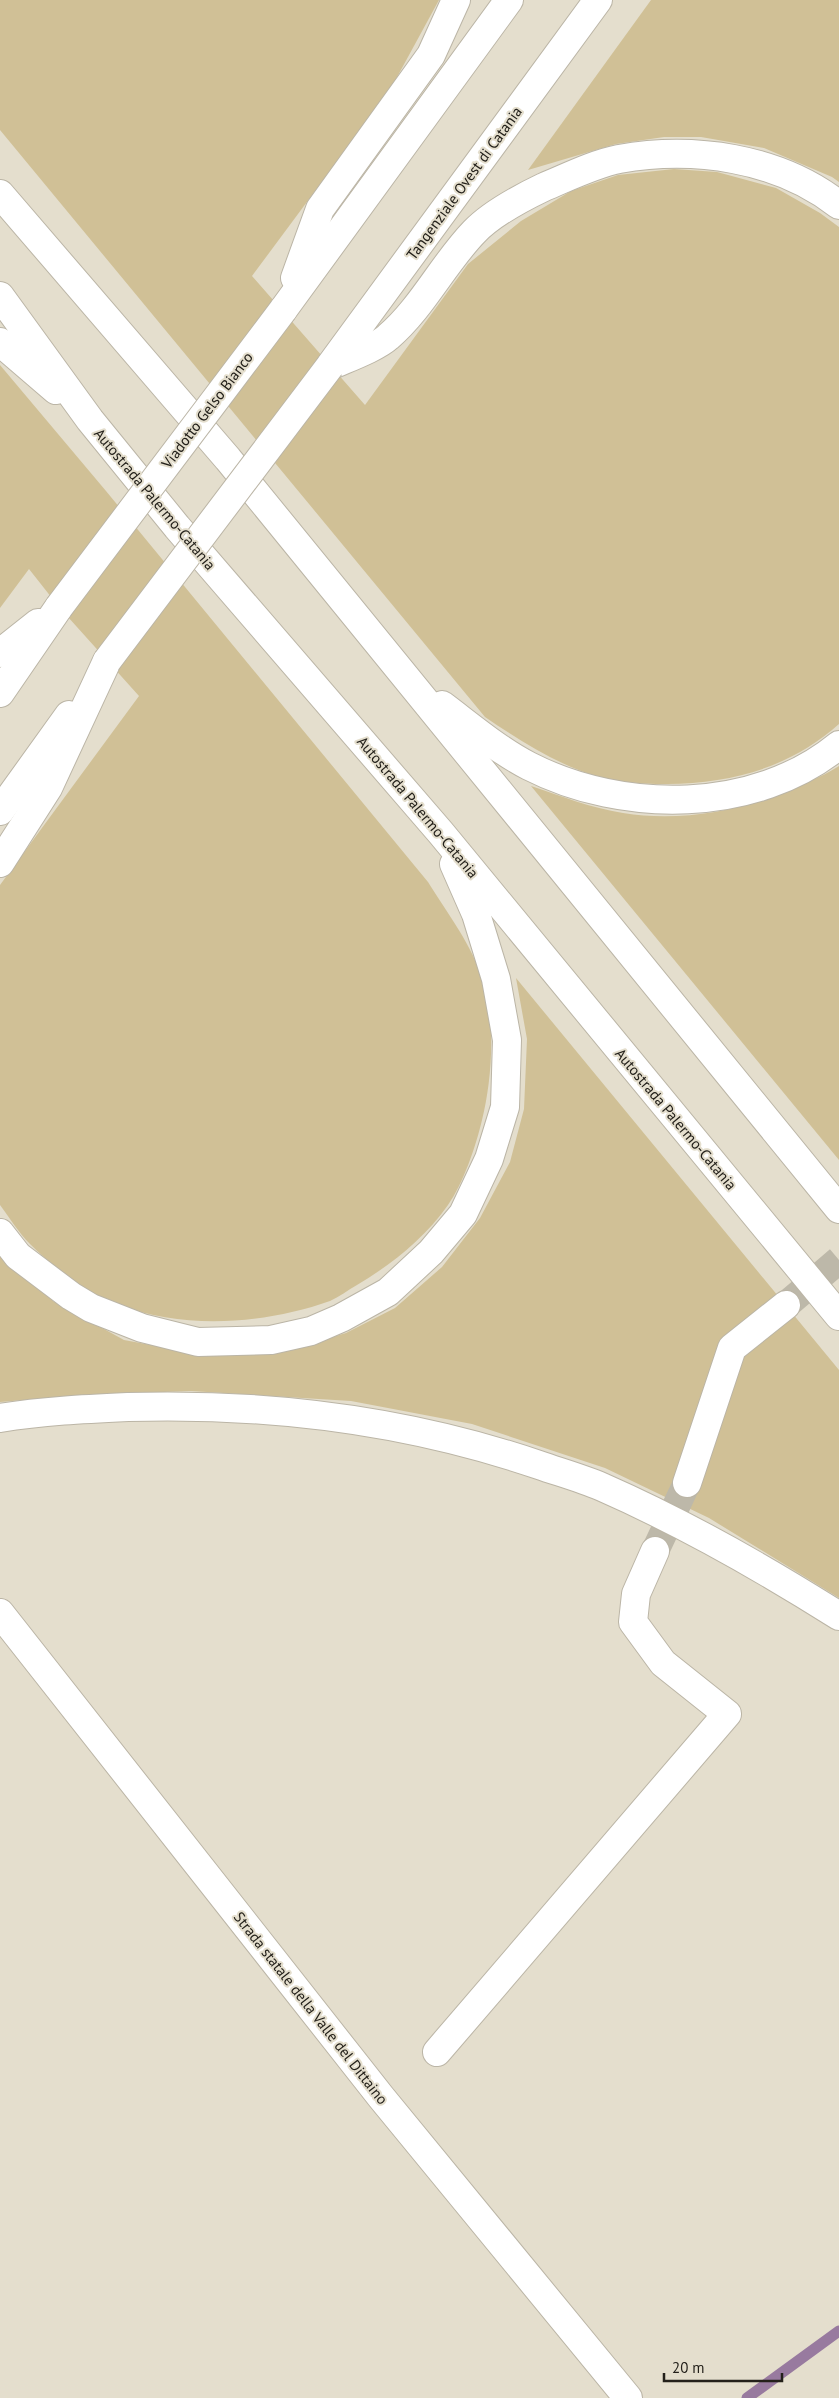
<svg xmlns="http://www.w3.org/2000/svg" width="839" height="2398" font-family="'PT Sans',sans-serif">
	<style>
		.grass { fill: #d0c096 }
		.lines { fill: none; stroke-linecap: round; stroke-linejoin: round }
		.stream { stroke: #987a9f; stroke-width: 11 }
		.minor-tunnel { stroke: #bdb8a9; stroke-width: 28; stroke-dasharray: 28 14; stroke-linecap: butt }
		.minor-casing { stroke: #bbb5a6; stroke-width: 30 }
		.major-casing { stroke: #bbb5a6; stroke-width: 30 }
		.highway-casing { stroke: #bbb5a6; stroke-width: 30 }
		.minor { stroke: #fff; stroke-width: 28 }
		.major { stroke: #fff; stroke-width: 28 }
		.highway { stroke: #fff; stroke-width: 28 }
		.highway-bridge-casing { stroke: #bbb5a6; stroke-width: 30; stroke-linecap: butt }
		.highway-bridge { stroke: #fff; stroke-width: 28 }
		.labels { text-anchor: middle; dominant-baseline: central; stroke-width: 4; stroke-linejoin: round; paint-order: stroke }
		.street-label { font-size: 15px; fill: #23201a; stroke: #e4decd }
	</style>
	<rect width="100%" height="100%" fill="#e4decd"/>
	<g class="grass">
		<path d="M0,0h439l-49,90 -138,186 113,129 103,-141 53,-43 50,-30 47,-16 56,-6 43,3 59,16 44,25 19,14v497c-50,44 -106,59 -172,60 -29,0 -58,-2 -86,-13 -34,-13 -65,-33 -96,-54l-485,-587z"/>
		<path d="M651,0h188v182l-7,-5 -68,-29 -63,-11h-37l-48,7 -88,26z"/>
		<path d="M0,365l106,126 322,391c20,32 44,63 55,99 13,40 9,99 -1,139 -6,26 -19,64 -34,85 -24,34 -56,59 -91,80 -9,5 -18,12 -27,16 -65,23 -145,29 -211,4 -31,-11 -66,-38 -89,-61 -12,-12 -20,-26 -30,-39v-320l139,-189 -80,-89 -30,-38 -29,39z"/>
		<path d="M839,766v394l-308,-374c30,10 60,22 92,27 62,10 129,-4 185,-31 11,-5 22,-10 31,-16z"/>
		<path d="M516,978l323,392v228l-130,-80 -104,-50 -133,-44 -121,-23 -160,-10 -108,4 -83,7v-147l53,46 71,39 81,15 70,-1 71,-21 49,-25 47,-41 38,-49 30,-56 14,-53 3,-70z"/>
	</g>
	<g class="lines">
		<path class="stream" d="M747,2398l92,-67"/>
		<g class="minor-tunnel">
			<path d="M786,1305l53,-45"/>
			<path d="M655,1551l32,-68"/>
		</g>
		<g class="minor-casing">
			<g id="minor">
				<path d="M687,1483l45,-135 54,-43"/>
				<path d="M437,2052l290,-338 -64,-51 -30,-41 3,-28 19,-43"/>
			</g>
		</g>
		<g class="major-casing">
			<path id="major" d="M0,1613l381,484 247,301"/>
		</g>
		<g class="highway-casing">
			<g id="highway">
				<path d="M0,194l228,265 611,750"/>
				<path d="M295,278l25,-69 111,-154 25,-55"/>
				<path d="M0,296l90,124 87,107 264,306 398,483"/>
				<path d="M283,310l226,-310"/>
				<path d="M0,342l56,48"/>
				<path d="M332,363l266,-363"/>
				<path d="M330,366c15,-7 46,-18 58,-29 34,-29 55,-73 86,-105 18,-19 47,-34 70,-45 24,-10 50,-23 75,-28 74,-13 159,-2 220,46"/>
				<path d="M0,653l38,-30"/>
				<path d="M0,693l59,-86"/>
				<path d="M442,705c28,21 56,45 87,61 94,48 226,48 310,-21"/>
				<path d="M0,811l69,-96"/>
				<path d="M0,863l48,-75 59,-127"/>
				<path d="M0,1233l18,23 53,40 20,12 51,20 56,14 73,-2 40,-9 30,-13 47,-26 43,-40 32,-38 26,-55 16,-52 2,-67 -11,-61 -20,-65 -22,-50"/>
				<path d="M0,1418c42,-7 85,-9 128,-11 140,-4 279,13 411,58 20,7 42,13 63,22 82,36 161,81 237,129"/>
			</g>
		</g>
		<use href="#minor" class="minor"/>
		<use href="#major" class="major"/>
		<use href="#highway" class="highway"/>
		<g class="highway-bridge-casing">
			<g id="highway-bridge">
				<path d="M59,607l224,-297"/>
				<path d="M107,661l223,-295"/>
			</g>
		</g>
		<use href="#highway-bridge" class="highway-bridge"/>
	</g>
	<g class="labels">
		<g class="street-label">
			<text transform="translate(464 183) rotate(-54)">Tangenziale Ovest di Catania</text>
			<text transform="translate(207 410) rotate(-53)">Viadotto Gelso Bianco</text>
			<text transform="translate(155 499) rotate(50)">Autostrada Palermo-Catania</text>
			<text transform="translate(418 807) rotate(50)">Autostrada Palermo-Catania</text>
			<text transform="translate(676 1119) rotate(50)">Autostrada Palermo-Catania</text>
			<text transform="translate(311 2008) rotate(52)">Strada statale della Valle del Dittaino</text>
		</g>
	</g>
	<path d="M664 2373v8h118v-8" fill="none" stroke="#23201a" stroke-width="2.5"/>
	<text x="672" y="2373" font-size="15" fill="#23201a" stroke="#e4decd" stroke-width="4" paint-order="stroke">20 m</text>
</svg>
